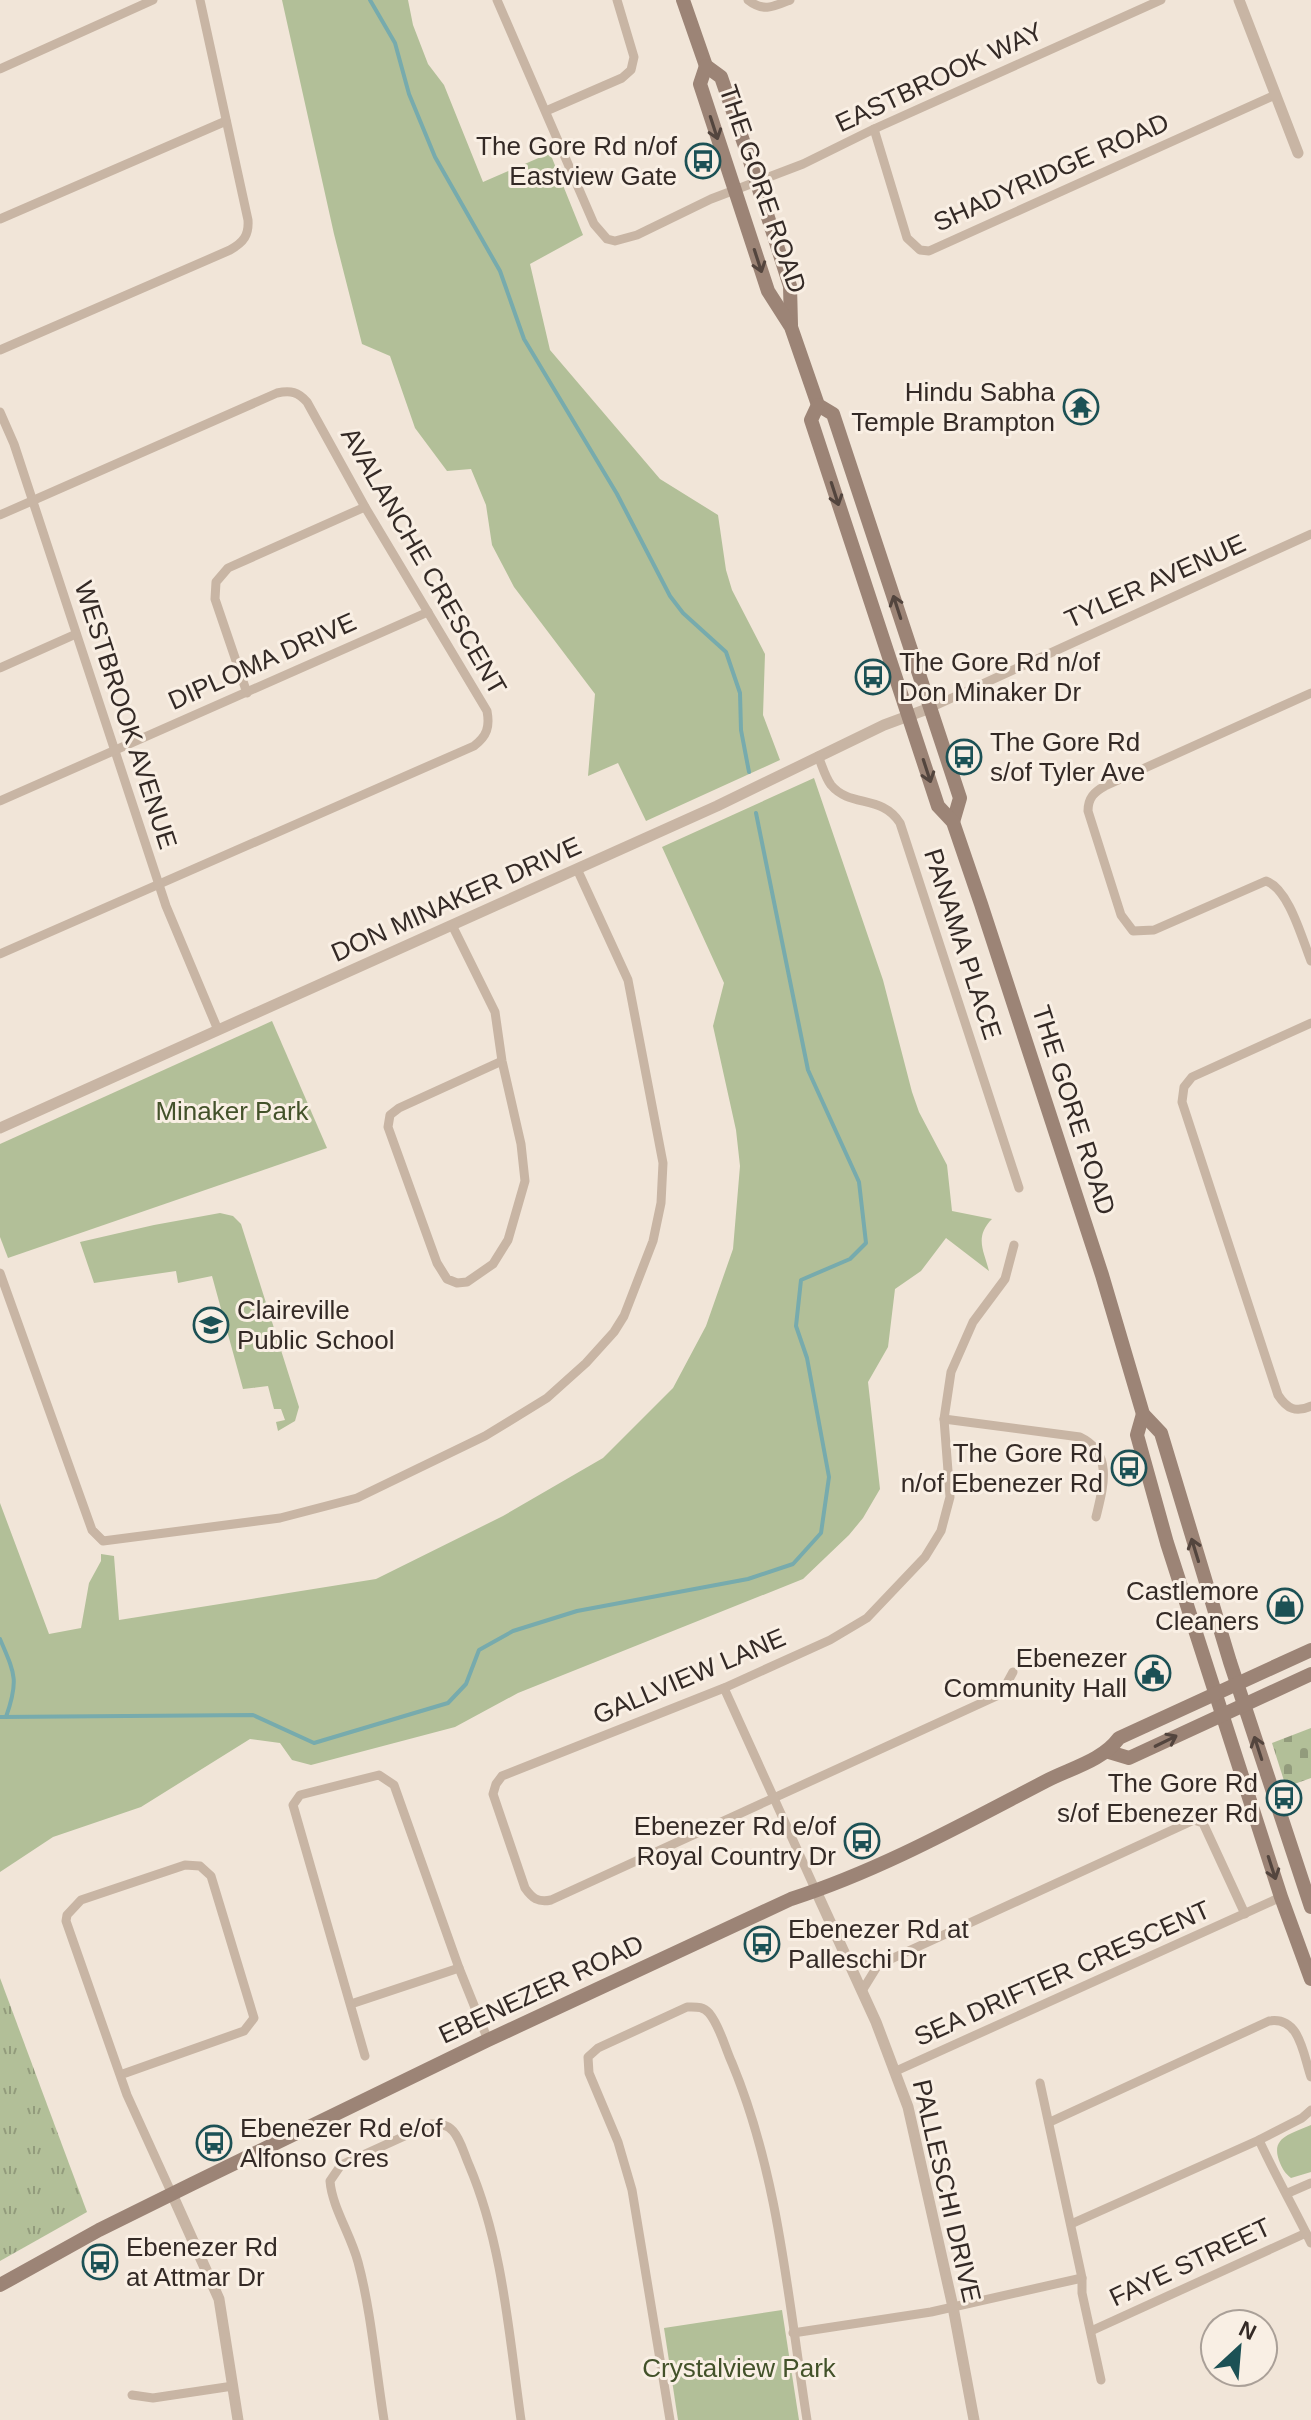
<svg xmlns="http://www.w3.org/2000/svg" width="1311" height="2420" font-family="Helvetica,sans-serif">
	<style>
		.grass { fill: url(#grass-tufts) }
		.cemetery { fill: url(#cemetery-stones) }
		.park { fill: #b2bf98 }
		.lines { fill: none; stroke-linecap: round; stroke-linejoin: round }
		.stream { stroke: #77abad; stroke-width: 4 }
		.minor { stroke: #c8b5a4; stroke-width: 9 }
		.tertiary { stroke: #c8b5a4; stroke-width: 11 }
		.secondary { stroke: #9c8476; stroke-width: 14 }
		.oneway { stroke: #53453e }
		.labels { text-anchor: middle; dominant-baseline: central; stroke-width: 6; stroke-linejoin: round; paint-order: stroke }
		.street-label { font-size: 26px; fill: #342a26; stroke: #f9efe4 }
		.poi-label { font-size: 26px; fill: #342a26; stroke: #f9efe4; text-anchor: end }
		.park-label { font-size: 26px; fill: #43522a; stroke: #f9efe4 }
	</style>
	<defs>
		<pattern id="grass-tufts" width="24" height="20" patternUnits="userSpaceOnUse" patternTransform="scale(2)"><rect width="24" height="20" fill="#b2bf98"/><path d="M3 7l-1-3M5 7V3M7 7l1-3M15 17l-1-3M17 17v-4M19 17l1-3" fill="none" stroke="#929b7c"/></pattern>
		<pattern id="cemetery-stones" width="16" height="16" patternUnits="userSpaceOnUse" patternTransform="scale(2)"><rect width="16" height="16" fill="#b2bf98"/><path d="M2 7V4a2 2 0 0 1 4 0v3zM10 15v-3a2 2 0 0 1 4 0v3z" fill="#929b7c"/></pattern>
	</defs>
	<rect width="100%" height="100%" fill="#f1e5d8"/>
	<path class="grass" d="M0,1978l87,234 -87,49z"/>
	<path class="cemetery" d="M1311,1728v50l-25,9 -14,-44z"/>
	<g class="park">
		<path d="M282,0h126l5,25 15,39 16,21 39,97 67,-29 33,82 -53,29 20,86 110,129 58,36 8,55 6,20 33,64 -2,61 17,45 -134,61 -28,-58 -30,13 7,-82 -81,-107 -22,-42 -6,-40 -15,-36 -24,2 -32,-43 -25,-72 -28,-12 -28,-110z"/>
		<path d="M814,778l69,202 29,112 7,20 28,53 5,46 40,8c-18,18 -8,32 -3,52l-43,-33 -25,33 -26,18 -7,58 -20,35 12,107 -17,29 -14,17 -46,44 -285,114 -63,34 -144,38 -19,-5 -12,-17 -30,-4 -109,68 -88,30 -53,35v-369l49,131 32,-6 8,-45 12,-22v-7l13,2 5,64 257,-41 127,-63 100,-58 70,-70 33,-62 27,-77 7,-83 -4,-36 -23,-104 11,-43 -62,-136z"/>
		<path d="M272,1021l55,127 -319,110 -8,-21v-93z"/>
		<path d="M220,1213l13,3 8,8 58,183 -4,14 -17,10 -2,-9 9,-2 -4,-11h-7l-6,-23 -25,3 -31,-113 -34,7 -2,-12 -82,12 -14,-41 74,-17z"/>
		<path d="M1311,2125v47l-20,6c-6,-5 -8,-8 -11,-15 -11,-26 11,-29 31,-38z"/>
		<path d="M782,2310l17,110h-121l-14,-92z"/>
	</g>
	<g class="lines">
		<g class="stream">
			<path d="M370,0l25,43 14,51 26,63 65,114 24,68 93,155 53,102 13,17 43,39 14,41 1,37 8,42"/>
			<path d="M0,1639c15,35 19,41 6,78"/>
			<path d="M0,1717l253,-2 61,28 134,-40 18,-19 13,-34 34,-19 64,-20 171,-32 45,-15 28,-31 8,-56 -22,-119 -11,-32 5,-46 49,-21 16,-16 -7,-61 -51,-112 -52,-257"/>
		</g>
		<g class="minor">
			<path d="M497,0l97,224 13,15 8,2 22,-6 74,-36 92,-35 71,-35 287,-129"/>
			<path d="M748,0c15,12 25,7 42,0"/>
			<path d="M0,69l153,-69"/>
			<path d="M546,111l76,-33 9,-8 3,-13 -17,-57"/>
			<path d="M874,129l33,109 13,12 9,1 346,-156"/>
			<path d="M0,219l226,-98"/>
			<path d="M0,350l230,-100c14,-8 19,-15 18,-30l-48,-220"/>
			<path d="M0,412l14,32 152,462 52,124"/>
			<path d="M0,515l277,-122c14,-3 21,-1 30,9l58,105 122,204c3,16 0,25 -13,35l-474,208"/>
			<path d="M0,668l76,-34"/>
			<path d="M247,693l-32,-94 1,-17 12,-14 137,-61"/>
			<path d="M1311,693l-206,93c-11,6 -17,12 -17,25l33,104 12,16 21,-1 112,-49c23,8 36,58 45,80"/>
			<path d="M930,708l381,-174"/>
			<path d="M818,756c4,9 7,21 13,29 19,23 51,9 69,38l119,365"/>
			<path d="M0,801l428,-189"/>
			<path d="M452,925l43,87 7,49 19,83 4,37 -17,59 -15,24 -26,18 -10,1 -10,-4 -10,-16 -49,-136 2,-12 9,-7 103,-47"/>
			<path d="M1311,1023l-119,54 -8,10 -2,15 96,293c9,14 18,18 33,11"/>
			<path d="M0,1273l92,257 11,11 177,-23 77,-20 128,-62 62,-38 39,-35 28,-31 10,-16 29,-75 8,-38 2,-40 -35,-183 -51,-111"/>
			<path d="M944,1419l136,18c34,16 23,51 16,80"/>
			<path d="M1013,1672l-12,22 -450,206c-13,3 -19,-2 -26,-12l-32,-94 3,-10 6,-8 222,-88 106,-48 37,-22 58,-61 16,-26 9,-34 -6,-78 7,-47 22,-50 32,-43 9,-34"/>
			<path d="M724,1688l92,203"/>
			<path d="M847,1958l31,7"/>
			<path d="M862,1991l16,-26 316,-145 9,3 42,91"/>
			<path d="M351,2004l108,-36"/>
			<path d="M365,2056l-72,-251 7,-10 79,-20 15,10 65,183 29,72"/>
			<path d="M896,2071l385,-174"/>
			<path d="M120,2075l124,-44 10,-13 -43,-142 -11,-10 -15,-1 -104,35 -14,15 -1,6 61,174 45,99"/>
			<path d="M1050,2122l219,-101c31,-5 34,33 42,56"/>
			<path d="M1259,2140c16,35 35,68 52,103"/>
			<path d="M1288,2193l23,-10"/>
			<path d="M1071,2224l188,-84 43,-22 9,-8"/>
			<path d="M1082,2278v15l19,87"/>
			<path d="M1091,2331l215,-98"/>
			<path d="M793,2333l138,-21 151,-34 -42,-195"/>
			<path d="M132,2395l21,3 80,-12"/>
			<path d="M384,2420c-8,-50 -13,-110 -26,-158 -7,-27 -26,-55 -28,-81l11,-16 90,-41c9,0 16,0 22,7 8,9 11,23 16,34 34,80 40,170 52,255"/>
			<path d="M670,2420l-38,-230 -14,-48 -29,-69 -1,-16 10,-9 89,-41c9,0 16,-1 22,6 11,13 16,35 23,50 47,113 56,237 75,357"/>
		</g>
		<g class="tertiary">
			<path d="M1239,0l59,153"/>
			<path d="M0,1128l717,-322 167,-81 46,-17"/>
			<path d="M816,1891l60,131 32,85 45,200 21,113"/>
			<path d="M172,2194l47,105 19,121"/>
		</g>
		<g class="secondary">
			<path d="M683,0l23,66 15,11 28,81 41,128 1,39"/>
			<path d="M706,66l-6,18 68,207 23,36 27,78 15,9 127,384 -7,24"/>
			<path d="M818,405l-7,15 127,386 15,16 28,82 121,371 41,139 18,19 69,229 81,245"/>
			<path d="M1143,1414l-6,21 30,108 114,354 30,82"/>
			<path d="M1109,1752l20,6 182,-84"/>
			<path d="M0,2285l99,-55 93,-46 296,-144 303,-141c90,-29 172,-75 255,-118 25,-13 56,-20 73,-43l192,-88"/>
		</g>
	</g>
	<defs><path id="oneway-shaft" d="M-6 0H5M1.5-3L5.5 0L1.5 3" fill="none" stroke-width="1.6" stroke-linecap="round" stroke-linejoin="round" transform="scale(2)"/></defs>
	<g class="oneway">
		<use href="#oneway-shaft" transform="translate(714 128) rotate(72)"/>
		<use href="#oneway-shaft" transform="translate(758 261) rotate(72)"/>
		<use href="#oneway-shaft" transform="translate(835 494) rotate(72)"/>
		<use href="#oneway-shaft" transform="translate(897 607) rotate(-108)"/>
		<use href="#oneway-shaft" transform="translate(927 771) rotate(72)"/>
		<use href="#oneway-shaft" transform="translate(1195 1550) rotate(-107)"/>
		<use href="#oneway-shaft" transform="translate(1166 1741) rotate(-26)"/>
		<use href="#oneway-shaft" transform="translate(1258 1748) rotate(-108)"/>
		<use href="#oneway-shaft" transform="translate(1272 1868) rotate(72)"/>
	</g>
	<defs>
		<g id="bus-ring" transform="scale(1.8)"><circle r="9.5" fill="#f9efe4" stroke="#1c5155" stroke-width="1.5"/><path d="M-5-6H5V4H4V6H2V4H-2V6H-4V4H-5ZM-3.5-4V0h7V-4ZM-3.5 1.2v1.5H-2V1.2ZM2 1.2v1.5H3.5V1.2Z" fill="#1c5155"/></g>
		<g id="temple-ring" transform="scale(1.8)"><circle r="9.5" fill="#f9efe4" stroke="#1c5155" stroke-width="1.5"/><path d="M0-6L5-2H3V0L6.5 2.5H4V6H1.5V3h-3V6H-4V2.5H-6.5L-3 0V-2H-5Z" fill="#1c5155"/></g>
		<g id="school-ring" transform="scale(1.8)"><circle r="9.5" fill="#f9efe4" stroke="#1c5155" stroke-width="1.5"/><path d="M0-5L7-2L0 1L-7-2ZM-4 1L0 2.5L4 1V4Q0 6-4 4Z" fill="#1c5155"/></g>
		<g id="shop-ring" transform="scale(1.8)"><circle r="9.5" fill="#f9efe4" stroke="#1c5155" stroke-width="1.5"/><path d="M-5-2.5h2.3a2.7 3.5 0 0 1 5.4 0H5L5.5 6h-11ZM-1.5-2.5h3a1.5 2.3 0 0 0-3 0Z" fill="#1c5155"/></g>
		<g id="civic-ring" transform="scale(1.8)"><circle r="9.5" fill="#f9efe4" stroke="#1c5155" stroke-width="1.5"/><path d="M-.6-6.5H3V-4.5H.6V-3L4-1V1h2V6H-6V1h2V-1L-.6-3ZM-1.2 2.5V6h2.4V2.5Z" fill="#1c5155"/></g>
	</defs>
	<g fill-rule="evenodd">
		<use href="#bus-ring" x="703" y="161"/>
		<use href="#temple-ring" x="1081" y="407"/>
		<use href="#bus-ring" x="873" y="677"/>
		<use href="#bus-ring" x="964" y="757"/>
		<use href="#school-ring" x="211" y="1325"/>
		<use href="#bus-ring" x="1129" y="1468"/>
		<use href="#shop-ring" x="1285" y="1606"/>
		<use href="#civic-ring" x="1153" y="1673"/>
		<use href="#bus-ring" x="1284" y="1798"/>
		<use href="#bus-ring" x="862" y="1841"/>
		<use href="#bus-ring" x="762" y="1944"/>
		<use href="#bus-ring" x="214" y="2143"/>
		<use href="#bus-ring" x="100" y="2262"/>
	</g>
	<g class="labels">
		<g class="street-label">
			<text transform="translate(939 77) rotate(-25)">EASTBROOK WAY</text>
			<text transform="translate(1051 172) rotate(-24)">SHADYRIDGE ROAD</text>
			<text transform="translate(763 189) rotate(71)">THE GORE ROAD</text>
			<text transform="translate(424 561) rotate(60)">AVALANCHE CRESCENT</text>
			<text transform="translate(1155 581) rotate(-24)">TYLER AVENUE</text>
			<text transform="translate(262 661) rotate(-24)">DIPLOMA DRIVE</text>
			<text transform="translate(126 715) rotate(72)">WESTBROOK AVENUE</text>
			<text transform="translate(456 899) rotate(-24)">DON MINAKER DRIVE</text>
			<text transform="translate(963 944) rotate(72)">PANAMA PLACE</text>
			<text transform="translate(1074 1110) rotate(72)">THE GORE ROAD</text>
			<text transform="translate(689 1676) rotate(-23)">GALLVIEW LANE</text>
			<text transform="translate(1062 1973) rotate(-24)">SEA DRIFTER CRESCENT</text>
			<text transform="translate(541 1989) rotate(-25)">EBENEZER ROAD</text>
			<text transform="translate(947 2191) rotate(77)">PALLESCHI DRIVE</text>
			<text transform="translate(1190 2262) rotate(-25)">FAYE STREET</text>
		</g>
		<g class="poi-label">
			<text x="677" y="146">The Gore Rd n/of<tspan x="677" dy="30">Eastview Gate</tspan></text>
			<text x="1055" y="392">Hindu Sabha<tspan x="1055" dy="30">Temple Brampton</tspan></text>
			<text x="899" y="662" text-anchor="start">The Gore Rd n/of<tspan x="899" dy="30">Don Minaker Dr</tspan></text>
			<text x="990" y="742" text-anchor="start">The Gore Rd<tspan x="990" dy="30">s/of Tyler Ave</tspan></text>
			<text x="237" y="1310" text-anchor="start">Claireville<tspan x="237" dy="30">Public School</tspan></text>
			<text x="1103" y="1453">The Gore Rd<tspan x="1103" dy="30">n/of Ebenezer Rd</tspan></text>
			<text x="1259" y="1591">Castlemore<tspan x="1259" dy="30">Cleaners</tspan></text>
			<text x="1127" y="1658">Ebenezer<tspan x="1127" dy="30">Community Hall</tspan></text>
			<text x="1258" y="1783">The Gore Rd<tspan x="1258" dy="30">s/of Ebenezer Rd</tspan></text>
			<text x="836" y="1826">Ebenezer Rd e/of<tspan x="836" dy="30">Royal Country Dr</tspan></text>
			<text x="788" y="1929" text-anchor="start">Ebenezer Rd at<tspan x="788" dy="30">Palleschi Dr</tspan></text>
			<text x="240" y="2128" text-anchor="start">Ebenezer Rd e/of<tspan x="240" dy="30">Alfonso Cres</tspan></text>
			<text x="126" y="2247" text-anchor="start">Ebenezer Rd<tspan x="126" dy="30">at Attmar Dr</tspan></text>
		</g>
		<g class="park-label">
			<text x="232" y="1111">Minaker Park</text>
			<text x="739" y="2368">Crystalview Park</text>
		</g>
	</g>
	<g transform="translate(1239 2348) rotate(26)"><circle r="38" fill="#f9efe4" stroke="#aaa098" stroke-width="2"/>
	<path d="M0-6L14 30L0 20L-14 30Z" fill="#1c5155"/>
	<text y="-12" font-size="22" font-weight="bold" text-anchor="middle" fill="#342a26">N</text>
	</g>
</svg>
